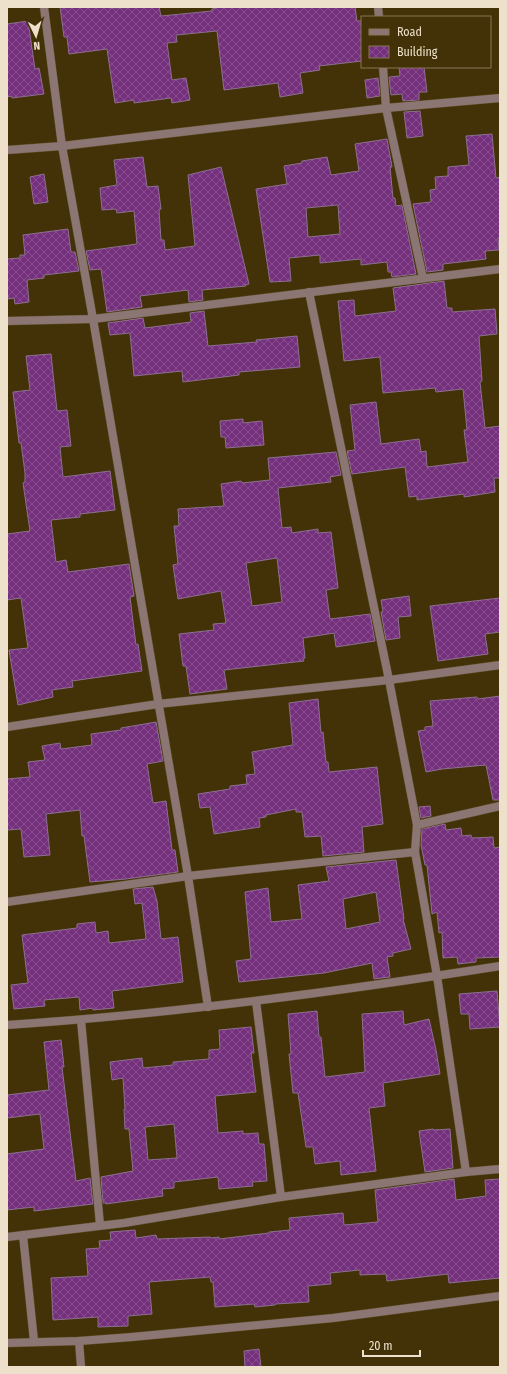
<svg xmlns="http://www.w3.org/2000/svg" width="507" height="1374" font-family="'Fira Sans Condensed',sans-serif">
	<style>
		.building { fill: url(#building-cross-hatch); stroke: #8d6f90; fill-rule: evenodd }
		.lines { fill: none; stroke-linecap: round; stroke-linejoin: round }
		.minor-casing { stroke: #5e4d27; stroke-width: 9 }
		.minor { stroke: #8b7674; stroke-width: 8 }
	</style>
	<defs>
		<pattern id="building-cross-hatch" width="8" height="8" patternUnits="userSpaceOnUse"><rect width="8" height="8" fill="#74307c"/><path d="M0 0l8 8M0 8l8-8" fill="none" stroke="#884e8d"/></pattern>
	</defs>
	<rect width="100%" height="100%" fill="#433107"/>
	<g class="building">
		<path d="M60,7h49v1l50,-1 2,9 51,-5v-2l8,-2h135l2,14h5v40l-43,5 1,4 -20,3 3,20 -23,4 -2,-14 -54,7 -7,-59 -41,4 1,7 -10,1 5,37 14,-2 4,22 -18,3 -1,-5 -37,5v-3l-19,3 -8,-54 -38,5 -2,-17h-3z"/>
		<path d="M28,21l7,48 4,-1 5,26 -32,4v-2l-5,1v-73z"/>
		<path d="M399,67h25l3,25h-8v8l-16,1 -1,-7 -11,1 -2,-18 11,-1z"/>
		<path d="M378,78l2,18 -13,2 -2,-18z"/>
		<path d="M420,111l3,25 -16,2 -3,-26z"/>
		<path d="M492,134l4,44 4,-1v60l-2,1 1,12 -14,1 1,8 -43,5v6l-16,2 -14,-68 18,-2 -1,-12 6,-1 -1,-12 13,-1v-9l21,-2 -3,-29z"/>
		<path d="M387,139l5,28h-2l3,31h2l1,8 6,-1 14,69 -24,3 -1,-5h-3l-1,-10 -26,3v-6l-41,4v-8l-31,3 2,23 -21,1 -14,-93 31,-5 -3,-18 18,-3v-2l25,-4 4,18 28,-4 -4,-27zM338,205l2,29 -32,3 -2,-29z"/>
		<path d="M143,157l4,30 11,-1 3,23 -2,1 2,30h3l1,10 30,-4 -7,-71 33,-8 28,117 -4,1 1,1 -44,4 1,10 -14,2 -1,-12 -48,6 2,11 -35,5 -6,-43 -11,1 -4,-19 51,-7 -3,-33 -17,2 -1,-4 -14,1 -2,-22 17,-3 -3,-25z"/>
		<path d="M44,174l4,28 -14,2 -4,-27z"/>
		<path d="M68,229l3,23h4l4,19 -35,4v3l-17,2 2,22 -14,2 -1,-6 -7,1v-40l13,-1v-3h5l-2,-20z"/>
		<path d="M444,281l3,27h5v4l43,-3 2,25 -18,2 3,45 -2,1 5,46 15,-2v52h-6l1,14 -31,5v-3l-47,6v-4l-8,1 -4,-30 -53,7 -5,-23 8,-1 -5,-45 26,-3 5,42 38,-5 2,13 5,-1 1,16 41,-5 -4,-32h3l-4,-41 -27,3 -1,-4 -52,5 -3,-36 -36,4 -6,-60 16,-1 1,16 41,-5 -3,-23z"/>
		<path d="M204,311l4,35 49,-4 -1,-2 41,-4 3,31 -61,5v3l-56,7 -1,-11 -48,5 -4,-43 -20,2 -2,-12 35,-5 2,10 46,-6 -1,-9z"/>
		<path d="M51,354l6,57 10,-1 4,36 -11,1 3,30 47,-6 5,39 -35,4v3l-29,3 5,42 10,-2 2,12 61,-8 5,32 -4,1 6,48 2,-1 4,27 -70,10 1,6 -21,3 1,7 -35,8 -9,-55 19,-2 -7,-50 -14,2v-66l23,-3 -7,-48 2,-1v-9l-4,-30h-2l-6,-51 17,-2 -4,-34z"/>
		<path d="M243,419v4l19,-2 2,24 -38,3 -1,-11h-4l-1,-16z"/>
		<path d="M336,452l5,23 -11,2 1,5 -53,6 4,40 9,-1 1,6 26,-4v4l13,-1 7,56 -12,2 4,29 40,-5 5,27 -39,6 -2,-14 -31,5 2,20 -2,1 1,2 -80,9 3,19 -37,5 -4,-28h-3l-4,-32 35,-4 -1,-6 13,-1 -5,-32 -43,8 -5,-34 5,-1 -4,-38h5l-1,-17 46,-3 -3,-22 20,-3 1,2 28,-3 -2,-22zM277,558l5,44 -30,4 -6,-43z"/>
		<path d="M409,596l2,20 -13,1 2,21 -14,2 -5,-28h2l-2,-12z"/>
		<path d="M500,598v34l-15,2 3,20 -50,7 -8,-55z"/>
		<path d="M500,696v104h-7l-7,-35 -44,4 -16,3 -8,-41 7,-1v-3l8,-1 -3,-25 47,-4 1,2z"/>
		<path d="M318,699l3,34 2,-1 3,30h2l1,10 48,-5 6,57 -21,3 2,25 -41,4 -2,-20 -16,1 -3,-25h-6v-3l-30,6v2l-7,1 1,9 -46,7 -4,-27 -10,1 -2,-14 32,-5v-3l17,-2 -1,-9 9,-1 -3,-22 41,-7 -4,-42z"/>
		<path d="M156,722l7,39 -16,3 6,39 13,-2 6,49h3l3,22 -52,7 -36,3 -6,-46h-2l-2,-26 -34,4 4,41 -26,2 -3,-28 -14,1v-51l23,-2 -2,-15 17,-2 -3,-14 18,-3 1,6 31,-4 -1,-11 30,-4v-2z"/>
		<path d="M430,806l1,10 -10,2 -2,-11z"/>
		<path d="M445,824l1,6 15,-2 1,8 9,-1 1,3 21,-1 1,11 6,-1v110l-24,1v4l-18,2 -1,-7 -14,1 -1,-26 -3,1 -2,-21 -5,2 -5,-49h-2l-4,-20 1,-16z"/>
		<path d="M396,860l8,59h-1l8,30 -18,4v3l-6,1 3,20 -16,2 -2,-16 -48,10 -85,9 -3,-21 15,-2 -6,-67 23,-4 3,34 31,-3 -4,-34 31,-4 -3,-14zM376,892l4,30 -34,7 -3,-30z"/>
		<path d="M153,887l4,14 4,38 17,-2 5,45 -71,9 2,17 -21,2v-2l-13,2 -1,-13 -35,3 1,6 -31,3 -3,-24 17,-2 -6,-48 55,-7v-4l18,-2 1,11 12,-2 1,12 37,-4 -4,-36 -7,1 -2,-15z"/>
		<path d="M497,991l3,36 -30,2 -1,-15h-8l-2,-20z"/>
		<path d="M317,1011l2,26h2l4,40 40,-5 -3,-58 41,-3 1,14 25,-6 7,31 4,24 -57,9 2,23 -16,2 7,63 -35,4 -1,-14 -25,3 -2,-17h-7l-8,-54h-5l-4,-39h2l-3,-40z"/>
		<path d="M251,1027l3,26h-3l5,39 -41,4 3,37 25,-2v3l15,-1 1,11h5l3,37 -15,1 1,4 -34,3 -1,-12 -44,5v6l-12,1 1,7 -57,8v-1h-3l-2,-26 32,-6 -4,-42h-4l-1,-20h1l-2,-31 -11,2 -2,-18 32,-4 1,10 30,-3v-3l36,-3v-9l11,-1 -1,-19zM174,1124l3,34 -29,2 -3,-33z"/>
		<path d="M61,1040l3,27h-2l14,114 14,-3 3,26 -59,7v-4l-27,3v-56l37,-5 -4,-35 -33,4v-23l42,-5 -5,-48z"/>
		<path d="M433,1129v1l17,-1 3,39 -28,4 -6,-41z"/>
		<path d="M454,1179l2,21 30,-4 -1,-16 15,-1v99l-51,5 -1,-9 -61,7 -1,-7 -26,1v-5l-30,3 1,11 -23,2 1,16 -34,2v1l-20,2 -1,-3 -39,3 -2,-25h-2l-1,-5 -61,5 3,32 -24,2v10l-30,1v-10l-45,3 -2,-42 37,-2 -2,-27 14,-1 -1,-7 12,-1 -1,-8 25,-2 1,8 20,-3 1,4 53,-2 1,1 8,-1v2l50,-6v-1l21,-2 -1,-12 54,-5 1,12 34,-3 -3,-32z"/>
		<path d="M259,1349l2,18h-16l-1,-16z"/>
	</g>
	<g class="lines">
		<g class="minor-casing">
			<g id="minor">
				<path d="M44,7l18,139 31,173 95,557 20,131"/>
				<path d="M378,7l1,10"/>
				<path d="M383,67l3,41 37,170"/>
				<path d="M7,150l55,-4 324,-38 114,-10"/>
				<path d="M309,292l80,388 28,145 -2,27 22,124 29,196"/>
				<path d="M7,321l86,-2 407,-50"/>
				<path d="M7,727l151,-23 231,-24 111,-15"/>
				<path d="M417,825l83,-19"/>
				<path d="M7,902l181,-26 227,-24"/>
				<path d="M256,1001l25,196"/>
				<path d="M81,1020l19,205"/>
				<path d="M7,1025c165,-11 329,-33 493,-59"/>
				<path d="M23,1235l11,106"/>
				<path d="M7,1237l117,-14 157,-26 185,-25 34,-3"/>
				<path d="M79,1341l2,26"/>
				<path d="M7,1343l72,-2 53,-4 201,-19 167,-22"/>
			</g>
		</g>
		<use href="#minor" class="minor"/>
	</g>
	<rect width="507" height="1374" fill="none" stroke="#ede1cc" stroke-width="16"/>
	<rect x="361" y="16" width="130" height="52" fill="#433107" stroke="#877756"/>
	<rect x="369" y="29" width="20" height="6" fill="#8b7674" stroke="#877756"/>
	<text x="397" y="36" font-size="12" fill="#ede1cc">Road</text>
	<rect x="369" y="46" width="20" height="12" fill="url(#building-cross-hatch)" stroke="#877756"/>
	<text x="397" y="56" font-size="12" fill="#ede1cc">Building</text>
	<g transform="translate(36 36) rotate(175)" stroke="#433107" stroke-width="3" paint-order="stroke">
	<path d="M0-3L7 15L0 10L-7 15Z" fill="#ede1cc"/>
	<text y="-6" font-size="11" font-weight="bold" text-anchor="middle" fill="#ede1cc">N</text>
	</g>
	<path d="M363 1350v6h57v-6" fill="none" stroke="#ede1cc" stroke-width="2"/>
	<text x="369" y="1350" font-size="12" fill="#ede1cc" stroke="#433107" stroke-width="3" paint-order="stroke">20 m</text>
</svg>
